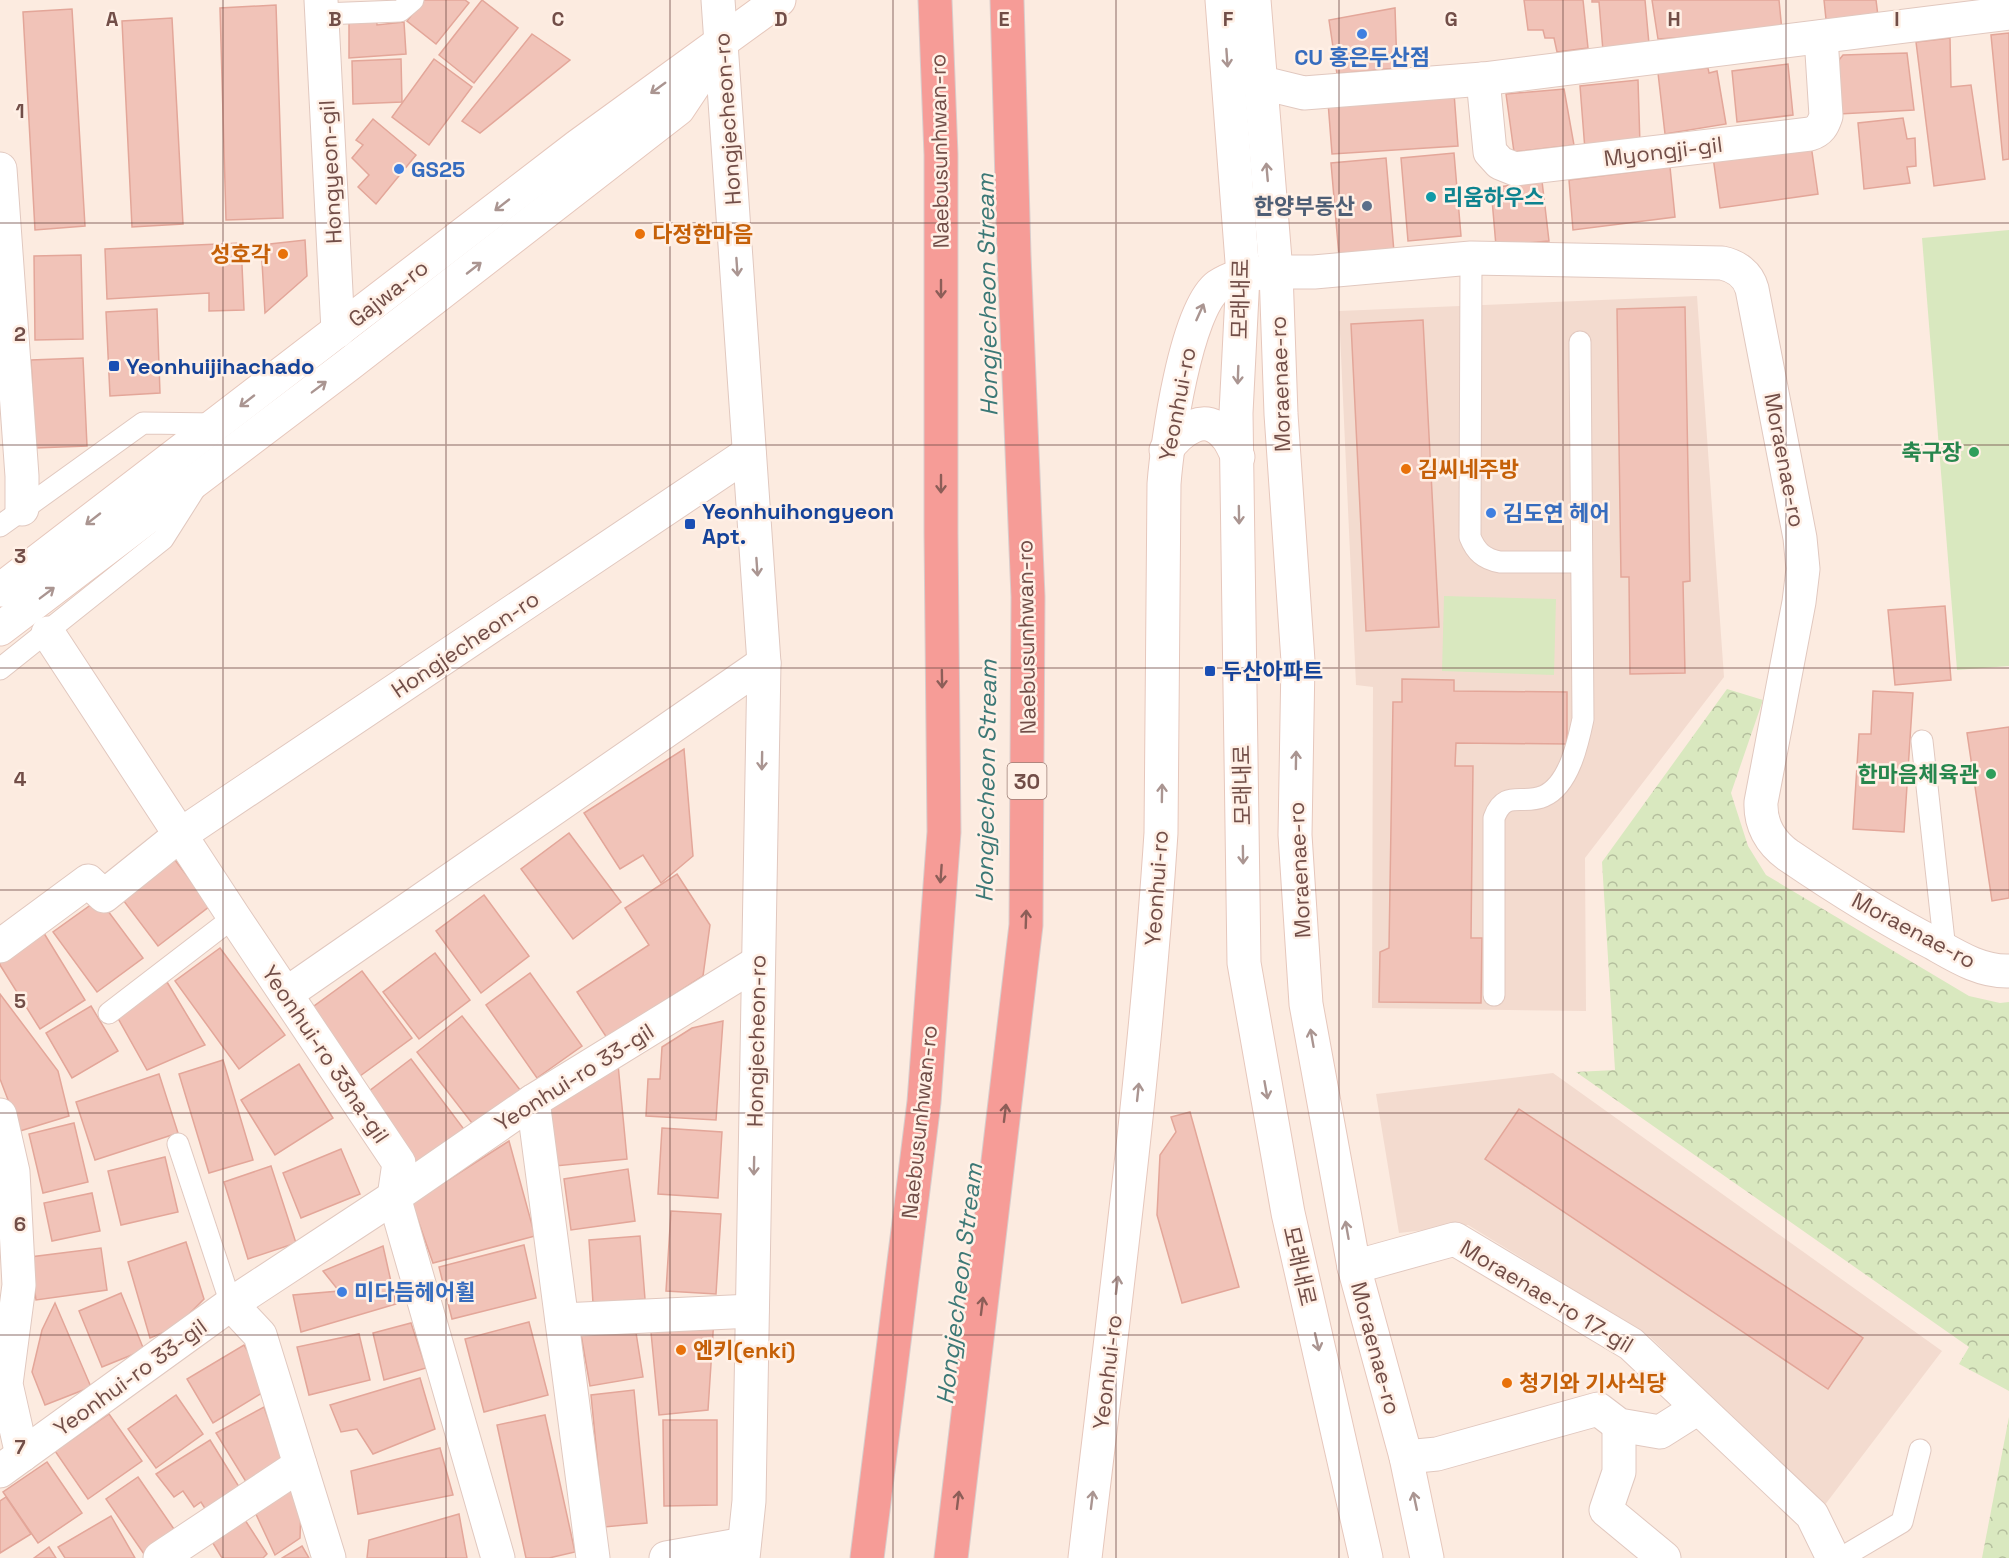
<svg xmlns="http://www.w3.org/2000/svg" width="2009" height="1558" font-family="'Space Grotesk','Noto Sans KR',sans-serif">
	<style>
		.residential { fill: #f3dbcf }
		.forest { fill: url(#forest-crowns) }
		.green { fill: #d9e8bf }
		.pier { fill: #fcebe0 }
		.building { fill: #f1c3b8; stroke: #e3a699; stroke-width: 1.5 }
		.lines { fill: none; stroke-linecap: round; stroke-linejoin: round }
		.lane-casing { stroke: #e1c8bf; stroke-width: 23 }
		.street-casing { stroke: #e1c8bf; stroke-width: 35 }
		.secondary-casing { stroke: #e6c7bc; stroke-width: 35 }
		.highway-casing { stroke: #d8cdcc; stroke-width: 35 }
		.lane { stroke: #fff; stroke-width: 21 }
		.street { stroke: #fff; stroke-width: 33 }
		.secondary { stroke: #fff; stroke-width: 33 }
		.highway { stroke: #f69c97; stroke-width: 33 }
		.oneway { stroke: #aa9591 }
		.oneway2 { stroke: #8c5e58 }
		.grid { fill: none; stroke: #724e48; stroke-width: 1.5; stroke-opacity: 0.55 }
		.shop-dot { fill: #3f7fe0; stroke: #fff0e6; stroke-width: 2 }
		.culture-dot { fill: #0f9aa8; stroke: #fff0e6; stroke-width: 2 }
		.service-dot { fill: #5c6f8a; stroke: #fff0e6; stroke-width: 2 }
		.food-dot { fill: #e8710a; stroke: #fff0e6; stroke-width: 2 }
		.transit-dot { fill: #1a4fb4; stroke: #fff0e6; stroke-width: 2 }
		.leisure-dot { fill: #2e9e5b; stroke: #fff0e6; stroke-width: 2 }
		.labels { text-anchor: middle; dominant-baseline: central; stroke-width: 5; stroke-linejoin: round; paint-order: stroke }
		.shield { fill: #fff0e6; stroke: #9c7f77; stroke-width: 1.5 }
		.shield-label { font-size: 21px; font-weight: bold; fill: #724e48 }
		.shop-label { font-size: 22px; font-weight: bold; fill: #366cbe; stroke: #fff0e6; text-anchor: start }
		.street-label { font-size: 22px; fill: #724e48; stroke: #fff0e6 }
		.culture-label { font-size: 22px; font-weight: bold; fill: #0d838f; stroke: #fff0e6; text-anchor: start }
		.service-label { font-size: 22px; font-weight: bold; fill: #4e5e75; stroke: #fff0e6; text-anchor: end }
		.food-label { font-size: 22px; font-weight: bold; fill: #c56008; stroke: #fff0e6; text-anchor: start }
		.transit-label { font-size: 22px; font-weight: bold; fill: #164399; stroke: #fff0e6; text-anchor: start }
		.leisure-label { font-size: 22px; font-weight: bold; fill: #27864d; stroke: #fff0e6; text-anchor: end }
		.water-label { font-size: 24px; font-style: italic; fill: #3c7876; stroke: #fff0e6 }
		.grid-label { font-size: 20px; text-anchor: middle; font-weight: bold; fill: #724e48; stroke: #fff0e6; stroke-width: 5; stroke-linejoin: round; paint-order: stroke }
	</style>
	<defs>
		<pattern id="forest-crowns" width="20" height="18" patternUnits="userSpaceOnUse" patternTransform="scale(1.5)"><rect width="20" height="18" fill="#d9e8bf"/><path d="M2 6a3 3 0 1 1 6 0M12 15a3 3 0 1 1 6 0" fill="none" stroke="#b4be9d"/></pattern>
	</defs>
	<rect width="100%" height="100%" fill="#fcebe0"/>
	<g class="residential">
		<path d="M1697,296l27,381 -139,181 1,153 -214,-3 1,-321 -17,-2 -17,-374z"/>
		<path d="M1553,1073l389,278 -118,155 -175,-170 -181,-111 -69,8 -23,-139z"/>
	</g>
	<g class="forest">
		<path d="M1727,689l36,11 -32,93 17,53 18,29 203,121 31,7 9,-1v389l-50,-27 10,-17 -393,-275 39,-2 -13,-208z"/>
		<path d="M2009,1417v141h-27z"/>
	</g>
	<g class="green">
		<path d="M2009,230v436l-52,4 -35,-432z"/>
		<path d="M1444,596l112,3 -2,76 -112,-4z"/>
	</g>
	<path class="pier" d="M893,0h134l13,361 6,332 -9,263 -24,305 -39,297h-145l37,-279 39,-424 2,-318z"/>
	<g class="building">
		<path d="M423,0h42l4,3 -33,41 -29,-23z"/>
		<path d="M482,0l36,28 -44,55 -35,-28z"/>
		<path d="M1524,0h59l5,48 -31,4 -3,-14h-9l-2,-8h-15z"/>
		<path d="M1592,0h53l4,44 -46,7 -4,-49h-7z"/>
		<path d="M1652,0h127l3,31 -124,8z"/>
		<path d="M1824,0h52l3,24 -52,5z"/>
		<path d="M276,5l7,213 -57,2 -6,-212z"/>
		<path d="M1395,8l2,60 -60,6 -8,-54z"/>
		<path d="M72,9l13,217 -50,4 -12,-218z"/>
		<path d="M376,14l1,11 27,-3 2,32 -57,4v-42z"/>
		<path d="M172,18l11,206 -51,3 -10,-206z"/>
		<path d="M2009,33v126l-6,1 -12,-125z"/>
		<path d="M532,34l38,26 -90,73 -18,-12z"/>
		<path d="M1950,38l1,49 20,-2 14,94 -51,7 -18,-144z"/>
		<path d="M1907,53l7,57 -75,4 -4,-49 8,-10z"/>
		<path d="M401,59l1,43 -49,2 -1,-43z"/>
		<path d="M434,59l38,28 -43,58 -37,-28z"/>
		<path d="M1788,64l5,51 -56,7 -5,-51z"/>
		<path d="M1708,68l1,5 8,-2 9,53 -61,10 -7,-61z"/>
		<path d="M1638,80l2,65 -55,5 -5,-64z"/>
		<path d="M1564,89l10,56 -60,7 -8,-58z"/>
		<path d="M1454,93l4,53 -126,8 -4,-52z"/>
		<path d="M1903,118l4,21 8,-1 1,28 -9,1 3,16 -46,6 -6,-66z"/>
		<path d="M373,119l43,36 -40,49 -18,-17 11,-12 -17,-17 11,-13 -7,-5z"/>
		<path d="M1811,145l7,49 -98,14 -7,-51z"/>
		<path d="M1454,153l7,83 -53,5 -7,-83z"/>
		<path d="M1386,158l8,94 -55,4 -8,-93z"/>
		<path d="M1670,167l5,50 -102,13 -4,-50z"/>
		<path d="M1542,181l7,60 -53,5 -5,-58z"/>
		<path d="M305,240l2,36 -42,37 -4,-68z"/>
		<path d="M241,243l3,67 -35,1v-18l-102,6 -2,-50z"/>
		<path d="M81,255l2,84 -48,1 -1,-84z"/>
		<path d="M1685,307l5,274 -7,1 2,91 -55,1 -1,-97h-8l-4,-268z"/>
		<path d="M157,309l3,84 -50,3 -4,-84z"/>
		<path d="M1423,320l16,307 -73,4 -15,-307z"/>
		<path d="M83,358l4,88 -52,2 -4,-88z"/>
		<path d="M1945,606l6,74 -56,5 -7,-75z"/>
		<path d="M1402,679l52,1v11l113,1v52l-111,-1 -1,23h18l-2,172h11l-1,65 -102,-1 1,-50 9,-4 4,-246h9z"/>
		<path d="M1873,691l40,2 -9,139 -51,-3 6,-95h12z"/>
		<path d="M2009,727v171l-17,3 -25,-168z"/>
		<path d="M684,749l9,107 -32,27 -18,-28 -23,14 -36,-56z"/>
		<path d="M569,833l52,69 -48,37 -52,-70z"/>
		<path d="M172,856l38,50 -52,40 -38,-50z"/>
		<path d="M677,874l33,51 -7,51 -96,62 -30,-46 72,-47 -24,-37z"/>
		<path d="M484,895l45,61 -48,37 -45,-62z"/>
		<path d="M99,899l44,59 -46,34 -44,-60z"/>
		<path d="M42,930l43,70 -45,29 -40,-64v-9z"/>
		<path d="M220,948l65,87 -46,34 -64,-88z"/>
		<path d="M435,953l35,47 -51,39 -36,-47z"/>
		<path d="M362,971l50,67 -52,38 -50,-67z"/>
		<path d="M530,973l52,73 -45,32 -51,-73z"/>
		<path d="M167,982l38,63 -58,25 -32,-57z"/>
		<path d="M0,994l58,77 11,45 -49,15 -20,-52z"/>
		<path d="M91,1006l27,45 -46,27 -26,-45z"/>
		<path d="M462,1016l59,75 -46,36 -58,-75z"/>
		<path d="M723,1021l-7,99 -70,-4 2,-37h12l2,-32 30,-19z"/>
		<path d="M411,1059l55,73 -52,39 -54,-73z"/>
		<path d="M223,1060l30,100 -44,13 -30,-99z"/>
		<path d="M299,1064l34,54 -58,37 -34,-55z"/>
		<path d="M618,1064l9,95 -72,7 -6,-58z"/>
		<path d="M159,1074l19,59 -83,27 -19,-58z"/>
		<path d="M1519,1109l344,229 -35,51 -343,-230z"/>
		<path d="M1190,1112l49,175 -57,16 -25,-88 3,-60 16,-23 -5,-15z"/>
		<path d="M74,1123l14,59 -45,11 -14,-59z"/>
		<path d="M662,1128l60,4 -4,66 -60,-4z"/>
		<path d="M509,1141l26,95 -102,27 -21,-60z"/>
		<path d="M341,1149l19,45 -59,24 -18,-45z"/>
		<path d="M165,1157l13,55 -57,13 -13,-54z"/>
		<path d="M271,1166l25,77 -48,16 -24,-77z"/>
		<path d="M628,1169l7,52 -64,9 -7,-51z"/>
		<path d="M92,1193l8,38 -48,10 -8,-38z"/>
		<path d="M671,1211l50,3 -5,80 -50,-3z"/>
		<path d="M640,1236l5,63 -52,4 -4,-63z"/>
		<path d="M186,1242l18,57 -29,29 -25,10 -22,-76z"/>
		<path d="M524,1245l12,53 -84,21 -13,-52z"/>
		<path d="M383,1246l13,58 -95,28 -8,-37 46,-4 -16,-20z"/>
		<path d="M101,1248l6,42 -71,10 -6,-43z"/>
		<path d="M121,1293l23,57 -42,17 -23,-56z"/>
		<path d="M55,1303l36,84 -46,18 -13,-33 10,-42z"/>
		<path d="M714,1318l-6,92 -49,5 -9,-93z"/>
		<path d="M634,1320l9,57 -53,9 -10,-57z"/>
		<path d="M529,1322l19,73 -64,17 -19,-73z"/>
		<path d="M411,1323l15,45 -42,12 -11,-47z"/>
		<path d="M359,1334l11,46 -61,15 -12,-48z"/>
		<path d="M244,1345l26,43 -57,35 -26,-44z"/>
		<path d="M420,1378l15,51 -62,25 -16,-25 -16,3 -11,-27z"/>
		<path d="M634,1390l13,133 -43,4 -13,-132z"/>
		<path d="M176,1395l27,39 -47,34 -28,-39z"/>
		<path d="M264,1407l20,56 -36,22 -32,-52z"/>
		<path d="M109,1414l33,47 -54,38 -33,-48z"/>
		<path d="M545,1415l30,137 -26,6h-23l-29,-133z"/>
		<path d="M663,1420h54v85l-53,1z"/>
		<path d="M210,1440l31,50 -32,25 -8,-13 -7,5 -11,-16 -9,6 -18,-23z"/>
		<path d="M440,1448l13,47 -95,19 -7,-43z"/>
		<path d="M47,1462l35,51 -44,30 -35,-51z"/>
		<path d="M138,1477l38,55 -32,22 -38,-55z"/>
		<path d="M290,1485l11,19 -1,34 -25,17 -21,-45z"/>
		<path d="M6,1497l25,37 -31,19v-52z"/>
		<path d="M459,1514l8,44h-100l2,-18z"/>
		<path d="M111,1516l24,42h-70l-7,-11z"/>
		<path d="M245,1520l22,34 -4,4h-41l-11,-18z"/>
		<path d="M302,1546l7,12h-27z"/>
		<path d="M49,1547l7,11h-22z"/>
	</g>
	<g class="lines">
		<g class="lane-casing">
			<g id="lane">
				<path d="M322,14l78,-3 13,-11"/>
				<path d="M1471,258l-1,279c6,15 14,22 30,25h81"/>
				<path d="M0,526l143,-103 73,1"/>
				<path d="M0,669l163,-130 31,-49"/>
				<path d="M1922,741l23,209"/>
				<path d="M1494,995v-177c11,-30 29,-12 50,-22 25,-11 34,-53 39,-77l-3,-377"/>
				<path d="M109,1013l125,-96"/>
				<path d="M178,1144l53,160"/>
				<path d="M1841,1558l61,-36 18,-72"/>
			</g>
		</g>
		<g class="street-casing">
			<g id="street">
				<path d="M321,0l17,331"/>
				<path d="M718,0l46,663 -15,838 -6,57"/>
				<path d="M1483,79l7,73 10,11 15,6 295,-35c10,-3 13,-9 16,-18l-5,-79"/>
				<path d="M1259,82l45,11 179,-14 526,-66"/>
				<path d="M0,169l22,307v33"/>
				<path d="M1276,272h38l157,-14 251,5c14,3 26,11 30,26l48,249 3,31 -4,33 -38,200c-1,22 9,40 27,53 47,32 94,62 145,88 23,13 48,29 76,28"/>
				<path d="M48,633l186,284 165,246 -5,34 104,361"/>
				<path d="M0,946l88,-65 16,15 76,-61 569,-382"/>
				<path d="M286,994l478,-331"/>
				<path d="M533,1101l60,457"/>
				<path d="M0,1115l13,57 6,113 -13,99 16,71"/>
				<path d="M1354,1267l101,-28 176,105 181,171 21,43"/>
				<path d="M231,1304l29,31 69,223"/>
				<path d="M562,1320l190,-9"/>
				<path d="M1619,1425v47l-13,38 58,48"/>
				<path d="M1406,1457l31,-3 161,-45 21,16 41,7 38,-24"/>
				<path d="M0,1471l231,-167 163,-107 139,-96 224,-138"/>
				<path d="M160,1558l140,-93"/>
				<path d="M666,1558l78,-14"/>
			</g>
		</g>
		<g class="secondary-casing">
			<g id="secondary">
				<path d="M1222,0l21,275 -7,138 8,550 44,250 78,345"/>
				<path d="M1254,0l22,272 5,142 17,247 -3,174 11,169 48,263 52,190 21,101"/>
				<path d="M1166,450c14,-19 39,-40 60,-14 5,5 8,14 12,21"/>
				<path d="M0,590l578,-444 201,-146"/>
				<path d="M0,629l348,-264 330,-256 34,-51"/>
				<path d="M1085,1558c28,-241 60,-482 76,-725l3,-349c3,-41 22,-175 54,-198 13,-9 29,-12 44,-13"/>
			</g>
		</g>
		<g class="highway-casing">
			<g id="highway">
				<path d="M867,1558l57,-456 20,-270 -3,-299v-378l-6,-155"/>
				<path d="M951,1558l75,-633 2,-328 -14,-342 -7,-255"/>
			</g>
		</g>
		<use href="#lane" class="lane"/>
		<use href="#street" class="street"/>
		<use href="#secondary" class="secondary"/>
		<use href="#highway" class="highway"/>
	</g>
	<defs><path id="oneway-shaft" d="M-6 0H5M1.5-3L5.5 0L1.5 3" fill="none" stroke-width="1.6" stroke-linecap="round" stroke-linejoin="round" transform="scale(1.5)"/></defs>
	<g class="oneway">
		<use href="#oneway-shaft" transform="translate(1227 58) rotate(86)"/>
		<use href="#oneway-shaft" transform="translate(658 88) rotate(144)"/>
		<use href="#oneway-shaft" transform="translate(1267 172) rotate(-95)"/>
		<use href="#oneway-shaft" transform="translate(502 205) rotate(142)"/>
		<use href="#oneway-shaft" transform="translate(737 267) rotate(86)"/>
		<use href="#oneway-shaft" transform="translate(474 268) rotate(-38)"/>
		<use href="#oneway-shaft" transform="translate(1200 312) rotate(-66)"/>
		<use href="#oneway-shaft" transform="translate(1238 375) rotate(92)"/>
		<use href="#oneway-shaft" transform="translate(319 387) rotate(-37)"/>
		<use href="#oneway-shaft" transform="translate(247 401) rotate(142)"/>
		<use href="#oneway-shaft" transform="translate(1239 515) rotate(89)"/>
		<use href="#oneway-shaft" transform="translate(93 519) rotate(142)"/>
		<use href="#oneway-shaft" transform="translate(757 567) rotate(86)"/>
		<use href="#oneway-shaft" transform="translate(47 593) rotate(-37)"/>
		<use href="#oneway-shaft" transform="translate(1296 760) rotate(-89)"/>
		<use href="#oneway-shaft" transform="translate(762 761) rotate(91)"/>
		<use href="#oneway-shaft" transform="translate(1162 793) rotate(-89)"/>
		<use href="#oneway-shaft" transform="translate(1243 855) rotate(89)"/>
		<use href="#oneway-shaft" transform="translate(1312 1038) rotate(-100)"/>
		<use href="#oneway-shaft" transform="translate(1266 1090) rotate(80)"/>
		<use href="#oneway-shaft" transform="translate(1138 1092) rotate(-84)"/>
		<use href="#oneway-shaft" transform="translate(754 1166) rotate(91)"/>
		<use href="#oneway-shaft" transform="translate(1347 1230) rotate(-100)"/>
		<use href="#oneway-shaft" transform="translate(1117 1285) rotate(-83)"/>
		<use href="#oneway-shaft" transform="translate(1317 1342) rotate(77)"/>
		<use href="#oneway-shaft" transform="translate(1092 1500) rotate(-83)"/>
		<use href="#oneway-shaft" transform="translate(1415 1501) rotate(-102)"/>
	</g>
	<g class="oneway2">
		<use href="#oneway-shaft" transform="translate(941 289) rotate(90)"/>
		<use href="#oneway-shaft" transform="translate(941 484) rotate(90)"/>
		<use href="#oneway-shaft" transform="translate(942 679) rotate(89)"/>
		<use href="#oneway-shaft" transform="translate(941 874) rotate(94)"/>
		<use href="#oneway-shaft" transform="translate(1026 919) rotate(-88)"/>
		<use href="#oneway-shaft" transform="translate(1005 1113) rotate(-83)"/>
		<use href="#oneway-shaft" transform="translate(982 1306) rotate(-83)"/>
		<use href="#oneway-shaft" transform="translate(958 1500) rotate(-83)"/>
	</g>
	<path class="grid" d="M223,0v1558M446,0v1558M670,0v1558M893,0v1558M1116,0v1558M1339,0v1558M1563,0v1558M1786,0v1558M0,223h2009M0,445h2009M0,668h2009M0,890h2009M0,1113h2009M0,1335h2009"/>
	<g class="shop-dot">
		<circle cx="1362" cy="34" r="6"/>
		<circle cx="399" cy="169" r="6"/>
		<circle cx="1491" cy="513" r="6"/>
		<circle cx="342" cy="1292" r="6"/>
	</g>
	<circle class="culture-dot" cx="1431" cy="197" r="6"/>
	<circle class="service-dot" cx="1367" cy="206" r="6"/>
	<g class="food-dot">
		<circle cx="640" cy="234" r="6"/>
		<circle cx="283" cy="254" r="6"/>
		<circle cx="1406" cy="469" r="6"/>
		<circle cx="681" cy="1350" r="6"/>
		<circle cx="1507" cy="1383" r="6"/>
	</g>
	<g class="transit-dot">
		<rect x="108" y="360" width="12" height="12" rx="3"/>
		<rect x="684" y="518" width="12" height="12" rx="3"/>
		<rect x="1204" y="665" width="12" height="12" rx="3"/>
	</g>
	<g class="leisure-dot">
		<circle cx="1974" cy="452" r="6"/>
		<circle cx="1991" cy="774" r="6"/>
	</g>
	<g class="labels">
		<rect class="shield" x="1007.5" y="763" width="39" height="36" rx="4.5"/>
		<g class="shield-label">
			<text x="1027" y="781">30</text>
		</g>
		<g class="shop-label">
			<text x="1362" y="57" text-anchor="middle">CU 홍은두산점</text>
			<text x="411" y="169">GS25</text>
			<text x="1503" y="513">김도연 헤어</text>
			<text x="354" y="1292">미다듬헤어휠</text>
		</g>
		<g class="street-label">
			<text transform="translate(727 119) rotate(-94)">Hongjecheon-ro</text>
			<text transform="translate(939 151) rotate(-91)">Naebusunhwan-ro</text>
			<text transform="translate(1663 151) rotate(-7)">Myongji-gil</text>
			<text transform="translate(330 172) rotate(-93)">Hongyeon-gil</text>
			<text transform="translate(388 293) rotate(-38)">Gajwa-ro</text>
			<text transform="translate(1240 299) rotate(-89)">모래내로</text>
			<text transform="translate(1280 384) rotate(-92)">Moraenae-ro</text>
			<text transform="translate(1177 404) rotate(-79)">Yeonhui-ro</text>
			<text transform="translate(1785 460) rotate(79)">Moraenae-ro</text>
			<text transform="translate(1026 637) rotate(-91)">Naebusunhwan-ro</text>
			<text transform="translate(465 644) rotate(-34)">Hongjecheon-ro</text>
			<text transform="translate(1242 785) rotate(-91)">모래내로</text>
			<text transform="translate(1299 870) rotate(-93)">Moraenae-ro</text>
			<text transform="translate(1156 888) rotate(-86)">Yeonhui-ro</text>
			<text transform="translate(1914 930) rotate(28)">Moraenae-ro</text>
			<text transform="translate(756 1041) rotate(-89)">Hongjecheon-ro</text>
			<text transform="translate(326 1054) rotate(56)">Yeonhui-ro 33na-gil</text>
			<text transform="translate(574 1077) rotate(-32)">Yeonhui-ro 33-gil</text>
			<text transform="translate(919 1122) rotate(-84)">Naebusunhwan-ro</text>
			<text transform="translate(1300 1266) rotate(77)">모래내로</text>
			<text transform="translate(1547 1296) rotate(31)">Moraenae-ro 17-gil</text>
			<text transform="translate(1376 1348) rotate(75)">Moraenae-ro</text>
			<text transform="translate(1107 1372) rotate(-83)">Yeonhui-ro</text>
			<text transform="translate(130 1377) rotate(-36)">Yeonhui-ro 33-gil</text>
		</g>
		<g class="culture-label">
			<text x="1443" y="197">리움하우스</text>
		</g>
		<g class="service-label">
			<text x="1355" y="206">한양부동산</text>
		</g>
		<g class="food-label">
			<text x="652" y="234">다정한마음</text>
			<text x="271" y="254" text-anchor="end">성호각</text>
			<text x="1418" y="469">김씨네주방</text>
			<text x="693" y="1350">엔키(enki)</text>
			<text x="1519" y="1383">청기와 기사식당</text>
		</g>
		<g class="transit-label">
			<text x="126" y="366">Yeonhuijihachado</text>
			<text x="702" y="511">Yeonhuihongyeon<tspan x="702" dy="25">Apt.</tspan></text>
			<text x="1222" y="671">두산아파트</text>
		</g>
		<g class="leisure-label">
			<text x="1962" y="452">축구장</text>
			<text x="1979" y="774">한마음체육관</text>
		</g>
		<g class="water-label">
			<text transform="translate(987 295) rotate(-91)">Hongjecheon Stream</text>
			<text transform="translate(986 781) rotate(-89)">Hongjecheon Stream</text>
			<text transform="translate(959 1284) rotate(-83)">Hongjecheon Stream</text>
		</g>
	</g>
	<g class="grid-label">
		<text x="112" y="26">A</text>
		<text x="335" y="26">B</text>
		<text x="558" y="26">C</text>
		<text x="781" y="26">D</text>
		<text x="1004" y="26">E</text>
		<text x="1228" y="26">F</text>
		<text x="1451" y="26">G</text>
		<text x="1674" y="26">H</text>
		<text x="1897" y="26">I</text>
		<text x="20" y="118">1</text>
		<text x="20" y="341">2</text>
		<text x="20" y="563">3</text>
		<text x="20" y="786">4</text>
		<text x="20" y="1008">5</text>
		<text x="20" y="1231">6</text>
		<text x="20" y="1454">7</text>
	</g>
</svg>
